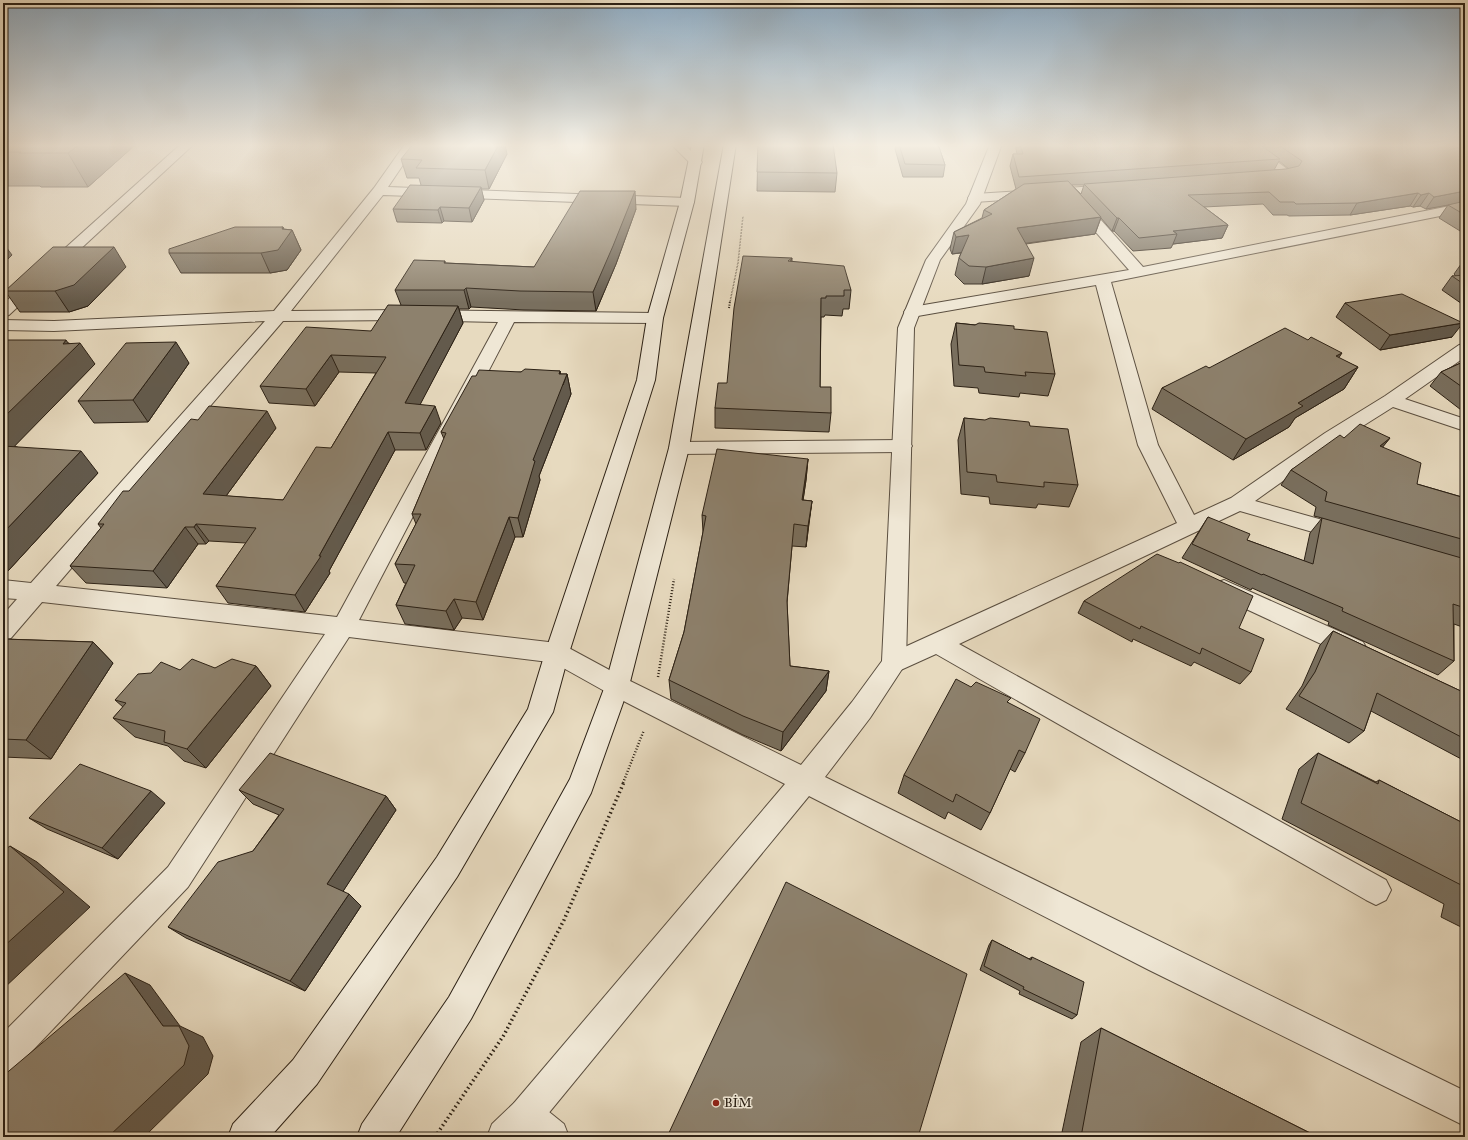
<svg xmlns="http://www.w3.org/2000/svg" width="1468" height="1140" font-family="'IM FELL Great Primer',serif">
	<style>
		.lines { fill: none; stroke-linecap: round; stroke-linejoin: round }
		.minor-casing { stroke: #5b4f40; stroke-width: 2 }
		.tertiary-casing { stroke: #5b4f40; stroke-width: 2 }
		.secondary-casing { stroke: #2c2115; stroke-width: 2 }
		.path-far3 { stroke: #2c2115; stroke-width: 1.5; stroke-dasharray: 0.5 1; stroke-linecap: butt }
		.path-far2 { stroke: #2c2115; stroke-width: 2; stroke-dasharray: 1 1.5; stroke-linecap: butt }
		.path-far1 { stroke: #2c2115; stroke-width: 2.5; stroke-dasharray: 1 2; stroke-linecap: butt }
		.path { stroke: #2c2115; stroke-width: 3.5; stroke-dasharray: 1.5 3; stroke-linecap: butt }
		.minor { fill: #efe7d5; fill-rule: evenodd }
		.tertiary { fill: #efe7d5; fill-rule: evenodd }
		.secondary { fill: #efe7d5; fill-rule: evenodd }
		.wall { fill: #796f5e; stroke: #2c2115; fill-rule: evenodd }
		.shaded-wall { fill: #635a4c; stroke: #2c2115 }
		.building { fill: #8d816d; stroke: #2c2115 }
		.poi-dot { fill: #8f2418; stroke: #efe7d5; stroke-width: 1.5 }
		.labels { text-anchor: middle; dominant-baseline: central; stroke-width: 3; stroke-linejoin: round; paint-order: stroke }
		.near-poi-label { font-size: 13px; fill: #2c2115; stroke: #efe7d5; text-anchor: start }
	</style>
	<rect width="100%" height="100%" fill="#e7dabf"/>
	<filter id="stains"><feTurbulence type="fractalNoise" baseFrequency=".005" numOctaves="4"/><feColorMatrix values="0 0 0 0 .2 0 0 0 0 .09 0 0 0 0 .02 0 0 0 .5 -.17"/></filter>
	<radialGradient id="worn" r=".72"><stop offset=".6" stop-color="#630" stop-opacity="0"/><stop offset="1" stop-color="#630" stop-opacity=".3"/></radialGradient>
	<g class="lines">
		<g class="minor-casing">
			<g id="minor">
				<path d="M181,144h13l-185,171 -6,2v-13z"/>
				<path d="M405,144h12l-29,43 299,11 5,1 2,3 -2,3 -5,1 -304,-11 -92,116 112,-1 252,3 6,2 2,3 -2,3 -6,2 -141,-1 -155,298 198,23 8,3 4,7 -4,7 -8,3 -208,-26 -161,250 -173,182 -12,5v-41l165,-166 157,-233 -283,-32 -31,36 -8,2v-25l14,-16 -14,-1v-18l28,3 234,-262 -211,10 -51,-1v-10l51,1 220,-10 100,-123zM403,320l95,2 -161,295 -281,-31 227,-265z"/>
				<path d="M1240,144h13l41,30 -2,3c-9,2 -21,6 -31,4l-1,-3 1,-3 16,-3z"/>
				<path d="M1112,185l5,1 2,3 -2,3 -142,10 -5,-1 -2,-3 2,-3 5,-1z"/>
				<path d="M1078,199l5,1 60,67 322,-64v8l-354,71 47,163 36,70 37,-17 94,-65 60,-37 74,-51 6,-1v13l-60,42 60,20v12l-72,-24 -54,34 -84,60 96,27 4,5 -4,5 -7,3 -104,-30 -281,133 427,236 5,10 -5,10 -10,5 -10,-5 -430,-246 -42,19 -9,-3 -3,-7 3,-7 292,-133 -39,-78 -42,-160 -184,32 -6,-2 -2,-3 2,-3 6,-2 217,-37 -56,-64 -2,-3 2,-3z"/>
				<path d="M902,440l7,2 3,4 -3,4 -7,2 -223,2 -7,-2 -3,-4 3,-4 7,-2z"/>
				<path d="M1224,580l139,62 4,7 -4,7 -8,3 -8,-3 -131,-61 -3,-6 3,-6z"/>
				<path d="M526,1098l12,5 26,21 5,13h-44l-11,-10 -5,-12 5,-12z"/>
			</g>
		</g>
		<g class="tertiary-casing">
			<g id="tertiary">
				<path d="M671,144h13l18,18 -2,3h-8z"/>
				<path d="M990,144h12l-22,60 -40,56 -26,68 -8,335 -36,55 -45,59 640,314v35l-316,-156 -340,-174 -280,341h-42l5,-13 22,-21 271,-319 -177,-91 -59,-33 -4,-7 4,-7 8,-3 8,3 61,33 175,86 51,-63 30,-41 16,-333 28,-68 40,-56z"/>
			</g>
		</g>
		<g class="secondary-casing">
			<g id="secondary">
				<path d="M692,144h12l-10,58 -31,116 -8,62 -86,273 -16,59 -96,165 -140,207 -47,53h-42l5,-13 60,-64 144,-203 91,-148 17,-56 92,-273 10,-62 33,-116z"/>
				<path d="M724,144h12l-47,304 -60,238 -38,107 -120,226 -75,118h-39l5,-13 87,-127 121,-218 35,-93 64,-238z"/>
			</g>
		</g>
		<path class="path-far3" d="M730,302l8,-39 5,-47"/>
		<path class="path-far2" d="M729,308l1,-7"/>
		<g class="path-far1">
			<path d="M658,677l16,-98"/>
			<path d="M623,783l21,-53"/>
		</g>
		<path class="path" d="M435,1137l69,-102 60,-115 60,-138"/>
		<use href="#minor" class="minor"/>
		<use href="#tertiary" class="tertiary"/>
		<use href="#secondary" class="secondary"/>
	</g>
	<g class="wall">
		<path d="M3,144l131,2 -46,41h-47l-1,-1h-37z"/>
		<path d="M758,144l79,29 -2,19 -78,-1z"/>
		<path d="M896,144h42l7,21 -2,12h-40l-8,-28z"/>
		<path d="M1015,144h450v90l-26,-16 9,-13 -22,4 -6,-3 -7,1 -3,-1 -60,9 -61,1 -2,-1h-14l-10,-11 -59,3 24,18 -6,13 -49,6 -2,4 -38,3 -19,-20h-2l-11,-13 -6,16 -69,10 3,32 -47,8h-18l-9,-9 4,-17 2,-5 -9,1 -2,-5 4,-17 28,-14 2,-8 32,-21 -6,-23 3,-12h4zM1279,161l10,8 -15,1zM1072,185h12l-3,9z"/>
		<path d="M507,154l-18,35h-8l3,11 -12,22 -28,-1 -2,2 -45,-1 -4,-13 28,-24 -2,-7h-12l-6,-19z"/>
		<path d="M636,209l-20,55 -20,47 -72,-1 -53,-3 -2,2h-10l4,14 -43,81 21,19 -15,27h-31l-66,121 1,2 -25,39 -77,-9 -12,-17 30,-43 -37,-2 -3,3h-8l-31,44 -81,-5 -16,-17 31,-38 -3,-4 31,-33 147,-63 -50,68 57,4 48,-52 45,-75 -37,-1 -24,34 -46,-3 -9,-17 111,-55 30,-26 -6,-15 50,-29v2l89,4z"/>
		<path d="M283,227v2l9,1 9,20 -14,20 -17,3h-89l-12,-20z"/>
		<path d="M792,258v4l59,28 -2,19h-6l-1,7 -17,-1 -1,2h-3l-1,70 11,26 -2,19 -114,-4v-20z"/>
		<path d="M1464,260h1v46l-23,-16 10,-14h4l-2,-2z"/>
		<path d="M126,267l-38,39 -19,6h-49l-15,-21z"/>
		<path d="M1345,303l107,34 -72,13 -44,-33z"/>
		<path d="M956,323l58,6 41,45 -7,22 -28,-3 -1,4 -40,-4 -1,-5 -24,-2 -3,-42z"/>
		<path d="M69,343l26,21 -81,82 84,27 -90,98 -5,-1v-226z"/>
		<path d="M1338,358l20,9 -14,22 -49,29 -6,9 -56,33 -81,-51 10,-21 47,-20z"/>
		<path d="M1465,361v52l-35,-27 11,-14z"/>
		<path d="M189,363l-41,59 -54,1 -16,-22z"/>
		<path d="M560,371v3h7l4,20 -32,82 1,4 -17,57h-8l-32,83 -21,-2 -8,12 -49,-6 -9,-19 10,-22h-2l-9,-19 21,-40 -4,-10 32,-75 -3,-7 35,-56 45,-4z"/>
		<path d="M964,418l66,8 48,59 -9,22 -31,-3 -2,4 -46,-4 -1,-7 -28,-3 -3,-54z"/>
		<path d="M1344,438h46l-8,9 35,37 45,13v-6l3,-3v140l-11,-4v37l-16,14 -110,-50 1,-3 -77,-34 -1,2 -69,-32 26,-41 39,23 57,21 6,-28 12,-15 -8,-2 2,-9 -35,-22 10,-15z"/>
		<path d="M808,459l-2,21 -3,20 9,1 -6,46 -14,-1 -5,57 3,63 39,5 -3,20 -45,60 -38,-16 -72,-36 -2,-19 15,-48 19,-100 -1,-17z"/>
		<path d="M1084,601l155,27 12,44 -11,12 -46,-22 -3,4 -58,-27 -1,3 -54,-29z"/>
		<path d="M1333,631l132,62v68l-94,-50 -7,20 -15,12 -63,-34 16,-23 18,-41z"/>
		<path d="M3,639l90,3 20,21 -62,96 -48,-2z"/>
		<path d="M256,666l15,20 -65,82 -22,-7 -16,-15 -33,-9 -22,-19 10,-11 -8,-7 65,-30z"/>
		<path d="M971,687l38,16 16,50 -10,19 -5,-3 -20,44 -9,17 -33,-18 -3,7 -47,-26 6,-18z"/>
		<path d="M1318,753l58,29 3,-2 86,44v105l-24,-12 3,-13 -162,-85 17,-50z"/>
		<path d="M239,790l147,6 10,14 -53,81 18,15 -56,85 -119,-53 -18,-11 85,-76 26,-36 -26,-11z"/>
		<path d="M165,803l-47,56 -71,-30 -18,-11z"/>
		<path d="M992,940l37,19 3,-2 45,58 -5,4 -53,-25 1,-3 -40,-21 9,-25z"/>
		<path d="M1101,1028l217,109h-257l20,-95z"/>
	</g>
	<g class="shaded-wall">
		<path d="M80,144h52l2,2 -46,41 -20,-34z"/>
		<path d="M499,144h6l2,10 -18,35 -4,-19z"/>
		<path d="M481,187l3,13 -12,22 -3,-14z"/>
		<path d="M635,191l1,18 -20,55 -20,47 -3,-19z"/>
		<path d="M1465,191v11l-39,7 8,-12z"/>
		<path d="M1418,193l-8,13 -60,9 7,-12z"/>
		<path d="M1429,193l-9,13 -7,1 8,-12z"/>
		<path d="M440,207l4,14 -2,2 -4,-13z"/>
		<path d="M1101,217l-6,17 -82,11 4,-17z"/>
		<path d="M1117,218h2l-5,13h-2z"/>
		<path d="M1228,225l-6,13 -49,6 4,-10 -4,-3z"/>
		<path d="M283,227l4,10 5,-7 9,20 -14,20 -17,3 -9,-20 21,-24z"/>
		<path d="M969,235l-4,17 -13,2 4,-17z"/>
		<path d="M3,243l9,12 -9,9z"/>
		<path d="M114,247l12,20 -38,39 -19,6 -14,-21z"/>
		<path d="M1034,258l-5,18 -47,8 4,-17z"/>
		<path d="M466,288l5,19 -2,2 -5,-19z"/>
		<path d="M458,306l5,17 -51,97 -7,-17z"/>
		<path d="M1463,323l-11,14 -72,13 10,-15z"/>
		<path d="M66,340l7,10 7,-7 15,21 -92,94v-40z"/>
		<path d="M176,342l13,21 -41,59 -15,-22z"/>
		<path d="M1342,353l-14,21 8,-18z"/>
		<path d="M331,355l8,17 -24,34 -9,-17z"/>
		<path d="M1358,367l-14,22 -49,29 -6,9 -56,33 13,-21 52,-36z"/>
		<path d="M560,371l3,14 4,-11 4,20 -32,82 1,4 -17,57 -5,-19 15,-58z"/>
		<path d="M435,406l6,17 -15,27 -6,-17z"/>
		<path d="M267,411l9,17 -61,83 -12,-17z"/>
		<path d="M388,432l7,18 -66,121 1,2 -25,39 -10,-17 24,-39z"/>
		<path d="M1390,438l-12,15 2,-7z"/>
		<path d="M81,451l17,22 -90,98 -5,-5v-33z"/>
		<path d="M808,459l-2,21 -6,41 2,-21z"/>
		<path d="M812,501l-3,21 -3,25 2,-21z"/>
		<path d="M509,517l6,20 -32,83 -7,-18z"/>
		<path d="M196,524l13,17 -3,3 -12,-17z"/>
		<path d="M185,527l13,17 -31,44 -14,-17z"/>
		<path d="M454,599l8,19 -8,12 -8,-19z"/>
		<path d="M93,642l20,21 -62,96 -25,-19z"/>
		<path d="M256,666l15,20 -65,82 -19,-19z"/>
		<path d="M829,671l-3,20 -45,60 2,-19z"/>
		<path d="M151,791l14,12 -47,56 -16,-11z"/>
		<path d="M386,796l10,14 -56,86 -13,-12z"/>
		<path d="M10,846l27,16 53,45 -87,82v-42z"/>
		<path d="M349,894l12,12 -56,85 -15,-10z"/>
		<path d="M125,973l25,12 30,41 23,11 10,19 -5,18 -64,63h-36l55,-111z"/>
	</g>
	<g class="building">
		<path d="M3,144h77l-12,9h-49l2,-1h-18z"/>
		<path d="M413,144h86l-14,26 -69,-2 6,-8 -21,-1z"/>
		<path d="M758,144h75l4,29 -80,-1z"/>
		<path d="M899,144h39l7,21 -40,-1z"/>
		<path d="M1020,144h239l21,15 -261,18 -6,-23h10z"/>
		<path d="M1277,144h188v47l-31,6 -5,-4 -8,2 -3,-2 -61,10 -61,1 -2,-2h-14l-11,-10 -81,3 40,30 -55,6 4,3 -38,4 -20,-20h-2l-33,-34 202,-15 13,-3 3,-5z"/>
		<path d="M1068,181l33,36 -84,11 17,30 -48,9 -17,-1 -10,-8 10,-23 -13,2 -2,-5 38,-18 -8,-4 40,-26z"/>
		<path d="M410,185l71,2 -12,21 -29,-1 -2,3 -45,-1z"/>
		<path d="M580,191h55l-22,55 -20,46 -73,-1 -54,-3 -2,2h-69l19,-30 31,1 -1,2 90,4z"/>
		<path d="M1465,201v14l-17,-10z"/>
		<path d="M235,227h48l-1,2 10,1 -14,20 -17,3h-92v-4z"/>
		<path d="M53,247h61l-40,38 -19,6h-50z"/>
		<path d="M743,256l49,2 -4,3 56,5 7,24h-7v6h-18v2h-5l-1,89h11v26l-116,-5 3,-25h9l7,-75z"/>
		<path d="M1465,275v10l-13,-9z"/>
		<path d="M1402,294l61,29 -73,12 -45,-32z"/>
		<path d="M388,305l70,1 -53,97 30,3 -15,27 -32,-1 -69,124h2l-26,39 -79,-9 40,-58 -60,-4 -2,3h-9l-32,44 -83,-5 34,-42h-6l25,-33h6l62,-72 7,1 11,-14 58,5 -64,83 80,6 33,-53 15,1 55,-91 -55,-2 -25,34 -46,-3 46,-59 65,4z"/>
		<path d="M956,323l19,2 4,-2 35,3v3l33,3 8,42 -30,-2 1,4 -41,-4 -1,-5 -25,-2z"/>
		<path d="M1285,328l23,12 3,-3 31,16 -6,3 22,11 -60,36 5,3 -57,33 -84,-51 44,-22 3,2z"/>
		<path d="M7,340h59l-3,4 17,-1 -77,75v-74z"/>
		<path d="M176,342l-43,58 -55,1 48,-58z"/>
		<path d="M1465,361v28l-24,-17z"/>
		<path d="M525,369l35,2 -1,3h8l-34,86 2,1 -17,57 -9,-1 -33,85 -22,-3 -8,12 -50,-6 19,-40 -20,-1 26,-50h-9l34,-81 -5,-1 31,-56h4l3,-6 42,2z"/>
		<path d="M964,418l21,2 5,-2 39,4 1,4 38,3 10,56 -34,-3v5l-47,-5 -1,-7 -29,-3z"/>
		<path d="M1360,424l30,14 -10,8 41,17 -4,21 48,14v42l-140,-39 2,-9 -36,-22 49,-35 4,3z"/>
		<path d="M3,446l78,5 -78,82z"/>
		<path d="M717,449l91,10 -6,41 10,1 -4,25 -14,-2 -7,77 3,65 39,5 -46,61 -40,-16 -74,-36 15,-48 22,-116 -4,-1z"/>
		<path d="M1208,517l42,17 -3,6 66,24 9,-46 143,41v49l-12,-4 1,57 -112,-50 1,-3 -80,-34 -1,1 -70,-31z"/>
		<path d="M1157,554l22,9 1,-1 73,34 -14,32 25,11 -13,33 -49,-24 -2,6 -59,-28 -1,3 -56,-28z"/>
		<path d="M1333,631l132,62v46l-88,-46 -13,38 -65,-35 16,-24z"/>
		<path d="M3,639l90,3 -67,98 -23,-1z"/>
		<path d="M192,659l23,9 17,-9 24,7 -69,83 -23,-7 1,-11 -52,-13 13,-15 -11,-3 23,-26 13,-1 10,-11 19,8z"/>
		<path d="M956,679l15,8 5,-5 35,16 -4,4 33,17 -15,34 -6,-3 -29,63 -34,-19 -3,8 -49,-27z"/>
		<path d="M270,753l116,43 -59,88 22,10 -59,87 -122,-54 50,-65 35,-11 31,-42 -45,-19z"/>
		<path d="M1318,753l60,31 1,-4 86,44v63l-164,-84z"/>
		<path d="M80,764l71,27 -49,57 -73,-30z"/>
		<path d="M10,846l54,46 -61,55v-96z"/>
		<path d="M786,882l181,92 -49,163h-251z"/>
		<path d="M992,940l39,20 1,-3 52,25 -7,33 -54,-26 1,-2 -40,-21z"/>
		<path d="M125,973l38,53h16l10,20 -5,19 -76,72h-105v-61z"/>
		<path d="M1101,1028l217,109h-237z"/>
	</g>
	<linearGradient id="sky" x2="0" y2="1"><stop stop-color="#8eaac0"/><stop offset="0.48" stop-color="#f4eee2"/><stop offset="1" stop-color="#f4eee2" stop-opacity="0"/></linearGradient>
	<rect width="1468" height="303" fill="url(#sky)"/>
	<circle class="poi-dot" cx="716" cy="1103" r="4"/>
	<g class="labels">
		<g class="near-poi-label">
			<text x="724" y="1103">BİM</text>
		</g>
	</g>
	<rect width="1468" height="1140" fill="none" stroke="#e7dabf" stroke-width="16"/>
	<rect x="4" y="4" width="1460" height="1132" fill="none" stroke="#2c2115" stroke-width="2"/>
	<rect x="8" y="8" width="1452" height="1124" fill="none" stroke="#2c2115"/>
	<rect width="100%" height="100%" filter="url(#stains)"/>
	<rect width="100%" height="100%" fill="url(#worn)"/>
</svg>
